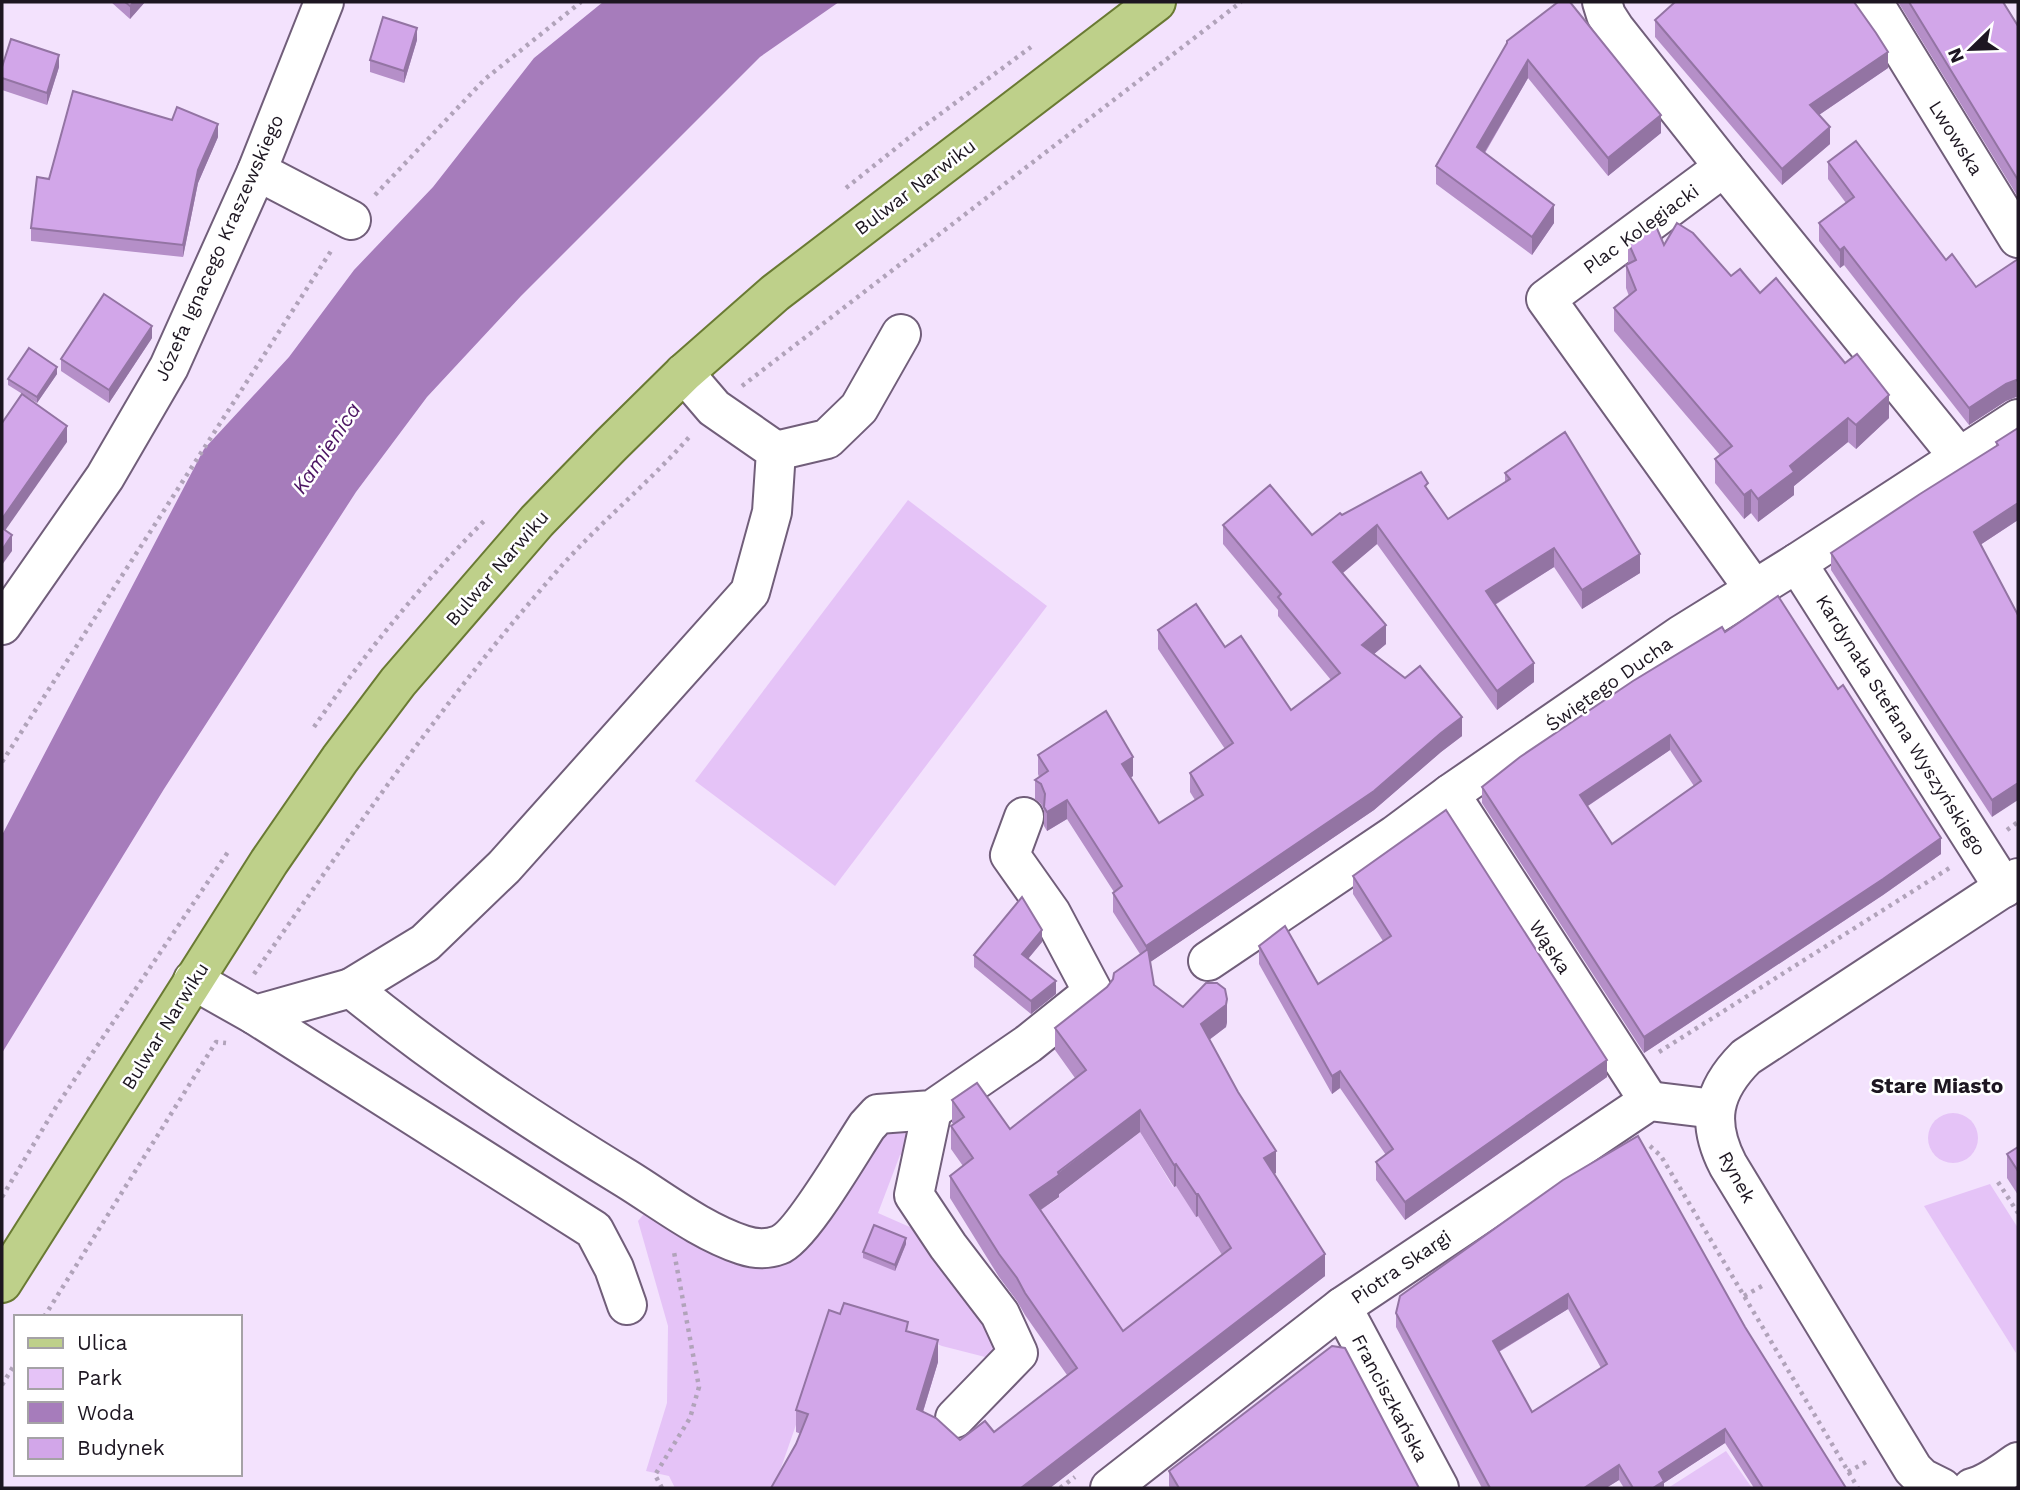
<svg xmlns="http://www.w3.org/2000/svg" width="2020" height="1490" font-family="'Work Sans',sans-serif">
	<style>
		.green { fill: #e5c3f7 }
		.water { fill: #a67cbb }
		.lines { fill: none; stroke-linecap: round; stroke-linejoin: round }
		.minor-casing { stroke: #715e7a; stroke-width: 42 }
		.major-casing { stroke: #6a7a33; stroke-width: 42 }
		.path { stroke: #b1a3ba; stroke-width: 4.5; stroke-dasharray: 3.5 5; stroke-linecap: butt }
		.minor { stroke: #fff; stroke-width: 38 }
		.major { stroke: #bed08a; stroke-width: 38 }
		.wall { fill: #b58fc8; fill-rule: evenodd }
		.shaded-wall { fill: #9374a3 }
		.building { fill: #d2a6e9; stroke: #9374a3; stroke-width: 2; fill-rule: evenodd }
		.labels { text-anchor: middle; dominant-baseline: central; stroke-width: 5; stroke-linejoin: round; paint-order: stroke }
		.street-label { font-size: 19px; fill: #1d1621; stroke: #fff }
		.water-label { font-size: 21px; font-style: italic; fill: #4c1563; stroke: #fff }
		.neighbourhood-label { font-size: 21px; font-weight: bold; fill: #1d1621; stroke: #fff }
	</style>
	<rect width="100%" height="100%" fill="#f3e2fd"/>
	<g class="green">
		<path d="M908,500l139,106 -212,280 -140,-105z"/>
		<circle cx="1953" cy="1138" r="25"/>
		<path d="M916,1123l-3,30 -13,2 -22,58 59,26 65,104 -9,16 -51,-13 -27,-11 -87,-2 -54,155h-99l-6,-12 -23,-5 21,-68 1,-77 -30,-105 10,-12 101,54 131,-136z"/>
		<path d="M1140,1132l33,55 3,-1 20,30h2l33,54 -108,84 -93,-137 29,-19 -1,-3z"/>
		<path d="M1990,1184l28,44 -2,125 -92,-147z"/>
		<path d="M1726,1451l26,37h-84z"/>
	</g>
	<path class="water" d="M603,2h236l-79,55 -239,239 -94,101 -71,95 -192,297 -162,264v-218l202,-386 85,-92 65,-87 79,-83 101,-129z"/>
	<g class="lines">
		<g class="minor-casing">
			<g id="minor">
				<path d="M1602,2l4,13 9,14 109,138"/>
				<path d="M1873,2l145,236"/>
				<path d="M257,171l94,49"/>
				<path d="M776,451l51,-12 32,-31 42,-74"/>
				<path d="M1797,563l207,325"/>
				<path d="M1754,589l-208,-290 178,-132 235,290"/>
				<path d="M2,625l103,-148 64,-110 88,-196 67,-169"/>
				<path d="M1450,794l199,307"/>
				<path d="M1208,961l187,-126 55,-41 231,-159 116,-72 221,-144"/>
				<path d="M193,980l62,35 96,-27c86,71 181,133 276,191 37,23 74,52 116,66 12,4 23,5 36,0 22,-8 72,-95 88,-119l11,-12 54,-4 96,-66 65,-52 -42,-79 -41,-58 14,-38"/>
				<path d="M351,988l74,-45 79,-76 246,-275 22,-80 4,-61 -62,-43 -30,-35"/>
				<path d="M255,1015l339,215 20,38 13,37"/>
				<path d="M932,1110l-18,85 34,51 52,68 18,39 -63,65"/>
				<path d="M1342,1307l97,181"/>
				<path d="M1110,1488l232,-181 307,-206 66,8"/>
				<path d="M1942,1488l-20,-10 -9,-9 -185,-304c-22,-43 -16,-74 18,-108l272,-179"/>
				<path d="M1972,1488c17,-4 32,-17 46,-26"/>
			</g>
		</g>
		<g class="major-casing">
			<path id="major" d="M2,1283l267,-421 71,-103 58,-77 139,-161 74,-76 73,-72 91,-80 381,-291"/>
		</g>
		<g class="path">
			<path d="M846,188l74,-59 111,-82"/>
			<path d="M375,195l110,-116 96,-77"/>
			<path d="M742,386l499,-384"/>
			<path d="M314,727c51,-74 109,-145 173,-209"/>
			<path d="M2,762l329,-511"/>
			<path d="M2007,830l11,-8"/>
			<path d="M254,974c96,-138 192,-277 303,-403 42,-48 92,-88 134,-136"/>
			<path d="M1659,1052l292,-185"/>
			<path d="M1650,1146l11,10 197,332"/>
			<path d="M1998,1182l20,31"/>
			<path d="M2,1197l54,-90 172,-255"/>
			<path d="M1744,1296l18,-10"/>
			<path d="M44,1317l172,-275 10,1"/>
			<path d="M2,1385l14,-23"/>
			<path d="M1848,1472l18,-10"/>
			<path d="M662,1488l-7,-13 35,-57 9,-31 -25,-135"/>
			<path d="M1060,1488l15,-11"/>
		</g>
		<use href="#minor" class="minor"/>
		<use href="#major" class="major"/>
	</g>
	<g class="wall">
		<path d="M111,2h34l-15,17z"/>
		<path d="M1898,2h105l15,24v171z"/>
		<path d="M1655,20l233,48 -69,47 11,29 -48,41 -127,-148z"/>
		<path d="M417,40l-13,43 -34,-11v-12z"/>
		<path d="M1507,43l154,90 -53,43 -80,-98 -43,75 69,70 -22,32 -96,-71v-18z"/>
		<path d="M2,67h57l-12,38 -45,-15z"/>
		<path d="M218,137l-20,46 -15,74 -152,-16v-13l18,-49z"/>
		<path d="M1828,162l118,98 30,27 42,-28v139l-2,-1 -10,4 -37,24 -125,-160 -4,3 -21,-27v-18l27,-20 -18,-24z"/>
		<path d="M1628,242l36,3 67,31 29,17 129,125 -33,31 -8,-7 -54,44v9l-36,27 -7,-9 -7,6 -29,-36v-24l5,-4 -106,-124v-23l15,-12 -3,-8v-23l2,-1z"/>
		<path d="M152,338l-43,65 -48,-32v-12z"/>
		<path d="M57,374l-20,29 -29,-18v-6z"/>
		<path d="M2018,428v92l-38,25 38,70 -26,202 -161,-247v-17l165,-107v-4z"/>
		<path d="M1505,473l135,100 -58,36 -28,-42 -59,38 39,77 -37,28 -120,-166 -34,29 43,71 -12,10 88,82 -21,16 -67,58 -224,152 4,23 29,22 44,15 -1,5 -17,13 67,133 -2,1 51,102 -275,212h-279l25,-44 5,-10 -5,-2v-22l112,-78 30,30 -15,50 37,28 34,-8 73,-57 -42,-60 -8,-14 -18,-24 -49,-79v-22l13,-10 -12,-17v-23l3,-2 -2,-1v-23l58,29 65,-51 -20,-28v-22l52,-41 33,-33 -27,-42v-19l1,-1 -47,-73 -20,12 -3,-5v-16l-3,-6 -6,-5v-19l4,-3 -1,-3v-19l95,21 -3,2 29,45 36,-23 -5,-8v-19l35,-24 -67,-100v-19l67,17 66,63 40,-30 -53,-64v-6l-55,-66v-19l89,10 30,-20 86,-25 20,29 57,-37zM1140,1132l34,55 2,-1 20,31 2,-1 24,39 -99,76 -82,-121 18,-13v-3z"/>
		<path d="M1725,632l216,222 -58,41 -239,158 -162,-250v-16zM1670,750l24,36 -82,58 -24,-38z"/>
		<path d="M1353,876l254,201 -202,143 -29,-40v-18l10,-7 -46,-67 -8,6 -73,-130v-18l59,38 65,-43 -30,-47z"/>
		<path d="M1042,942l-14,17 28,35 -25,20 -57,-47v-12z"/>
		<path d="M2018,1147v48l-11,-17v-24z"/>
		<path d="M1563,1180l182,147 101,161h-92l-29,-45 -61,40v5h-40l-5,-8 -13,8h-124l-86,-161v-14zM1568,1309l33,59 -69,44 -33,-60z"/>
		<path d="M906,1244l-11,27 -32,-13v-6z"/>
		<path d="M1169,1471l250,17h-249l-1,-2z"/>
	</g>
	<g class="shaded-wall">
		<path d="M134,2h11l-15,17v-13z"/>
		<path d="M417,28v12l-13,43v-12z"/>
		<path d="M1888,52v16l-78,53v-16z"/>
		<path d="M59,55v12l-12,38v-12z"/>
		<path d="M1528,60v18l-51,87v-18z"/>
		<path d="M1661,115v18l-53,43v-18z"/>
		<path d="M218,124v13l-20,46 -15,74v-12l15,-75z"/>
		<path d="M1830,127v17l-48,41v-16z"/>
		<path d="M1554,205v18l-22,32v-18z"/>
		<path d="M1844,247v18l-4,3v-18z"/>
		<path d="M152,326v12l-43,65v-13z"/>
		<path d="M57,367v7l-20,29v-6z"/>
		<path d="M2016,380v17l-10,4 -37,24v-17l37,-24z"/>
		<path d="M1889,395v23l-33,31v-24z"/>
		<path d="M1848,418v24l-54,44v9l-36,27v-23l32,-33z"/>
		<path d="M67,426v16l-65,93v-16z"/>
		<path d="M1751,490v23l-7,6v-24z"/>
		<path d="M2018,503v17l-44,29v-17z"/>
		<path d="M1377,525v19l-44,37v-19z"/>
		<path d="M12,535v16l-10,14v-15z"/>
		<path d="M1554,548v19l-68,43v-19z"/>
		<path d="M1640,554v19l-58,36v-19z"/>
		<path d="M1386,625v19l-24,20v-19z"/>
		<path d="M1534,663v19l-37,28v-19z"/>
		<path d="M1462,717v19l-21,16 -67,58 -228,155v-19z"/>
		<path d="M1670,735v15l-90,61v-16z"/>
		<path d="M1133,757v19l-11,7v-19z"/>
		<path d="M2018,783v17l-26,17v-17z"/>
		<path d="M1067,800v19l-20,12v-19z"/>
		<path d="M1941,838v16l-58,41 -239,158v-16z"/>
		<path d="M1042,930v12l-20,24v-12z"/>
		<path d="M1056,981v13l-25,20v-13z"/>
		<path d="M1227,999v23l-1,5 -25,19v-22z"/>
		<path d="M1607,1060v17l-202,143v-18z"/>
		<path d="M1340,1071v17l-8,6v-18z"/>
		<path d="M1140,1110v22l-81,62v3l-29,20v-22z"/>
		<path d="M1276,1151v22l-12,7v-22z"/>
		<path d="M1176,1164v22l-2,1v-22z"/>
		<path d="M1196,1194h2v22l-2,1z"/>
		<path d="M906,1238v6l-11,27v-6z"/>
		<path d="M1325,1254v22l-275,212h-29z"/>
		<path d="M1568,1294v15l-75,46v-14z"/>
		<path d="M938,1340v22l-21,69v-22z"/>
		<path d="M1725,1429v14l-61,40v5h-11l6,-16z"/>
		<path d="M1619,1465v15l-13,8h-22z"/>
	</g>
	<g class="building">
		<path d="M125,2h9l-4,4z"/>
		<path d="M1558,2h12l91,113 -53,43 -80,-98 -51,87 77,58 -22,32 -96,-71 71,-123v-2z"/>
		<path d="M1675,2h179l22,31 12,19 -78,53 20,22 -48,42 -127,-149z"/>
		<path d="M1909,2h94l15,24v154z"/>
		<path d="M383,17l34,11 -13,43 -34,-11z"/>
		<path d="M11,39l48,16 -12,38 -45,-15v-11z"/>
		<path d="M73,91l99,29 5,-13 41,17 -20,46 -15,75 -152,-17 6,-51 12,2z"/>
		<path d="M1856,141l90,119 6,-6 24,33 42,-28v122l-2,-1 -10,4 -37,24 -125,-161 -4,3 -21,-27 35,-26 -26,-35z"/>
		<path d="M1677,223l16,10 38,43 9,-7 20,24 16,-15 69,85 12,-9 32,41 -33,30 -8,-7 -58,48 4,6 -36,27 -7,-9 -7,5 -29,-36 17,-13 -118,-138 22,-18 -10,-25 10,-5 -8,-18 12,-9 16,-7 8,19z"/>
		<path d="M104,294l48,32 -43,64 -48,-31z"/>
		<path d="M29,348l28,19 -20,30 -29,-18z"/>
		<path d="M22,394l45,32 -65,93v-96z"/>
		<path d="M2018,428v75l-44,29 44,83v168l-26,17 -161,-247 89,-59 78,-49 -2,-3z"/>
		<path d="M1565,432l75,122 -58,36 -28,-42 -68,43 48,72 -37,28 -120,-166 -44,37 53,63 -24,20 43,33 15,-12 42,51 -21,16 -67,58 -228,155 -33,-53 9,-7 -55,-86 -20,12 -3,-5 1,-13 -4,-10 -6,-4 13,-9 -10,-16 68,-44 27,46 -11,7 37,59 44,-28 -13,-22 43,-30 -75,-113 38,-26 29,43 16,-11 50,74 49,-37 -62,-76 3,-3 -58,-69 47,-40 42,50 28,-22 2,2 79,-43 7,11 -3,3 23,33 62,-40 -5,-6z"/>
		<path d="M2,528l10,7 -10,15z"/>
		<path d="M1778,596l60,93 5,-4 98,153 -58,41 -239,158 -162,-250 38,-30 113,-76 89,-54 3,5zM1670,735l31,46 -89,63 -32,-49z"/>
		<path d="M1446,810l161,250 -202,142 -29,-40 17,-13 -53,-78 -8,5 -73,-130 26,-20 33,58 73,-48 -38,-60z"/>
		<path d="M1022,897l20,33 -20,24 34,27 -25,20 -57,-46z"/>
		<path d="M1148,949l6,36 29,22 23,-24h11l8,6 2,10 -1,6 -25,19 37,68 38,59 -12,7 61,96 -304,234h-250l25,-44 12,-30 -12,-4 33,-100 11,4 4,-11 64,19 -2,9 32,9 -21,69 19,9 24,22 25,-19 9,11 83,-64 -52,-75 -8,-15 -18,-24 -49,-78 23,-18 -22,-32 13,-9 -12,-17 25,-17 33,46 76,-59 -31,-42 52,-41 6,-8 1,-6zM1140,1110l34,55 2,-1 20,30h2l33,54 -108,83 -93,-136 29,-20 -1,-3z"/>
		<path d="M1638,1136l107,191 101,161h-83l-38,-59 -66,43 5,9 -11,7h-20l-14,-23 -35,23h-94l-94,-175 4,-17 163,-116zM1568,1294l39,70 -75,48 -39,-71z"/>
		<path d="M2018,1147v24l-11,-17z"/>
		<path d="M874,1225l32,13 -11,27 -32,-13z"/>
		<path d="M1332,1346l13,2 74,140h-240l-10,-17z"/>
	</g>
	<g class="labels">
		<g class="street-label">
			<text transform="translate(1956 138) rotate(58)">Lwowska</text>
			<text transform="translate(915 187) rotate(-37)">Bulwar Narwiku</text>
			<text transform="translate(1641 229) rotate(-36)">Plac Kolegiacki</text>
			<text transform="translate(219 248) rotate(-66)">Józefa Ignacego Kraszewskiego</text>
			<text transform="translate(497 568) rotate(-49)">Bulwar Narwiku</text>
			<text transform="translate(1609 684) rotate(-35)">Świętego Ducha</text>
			<text transform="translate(1901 725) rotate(58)">Kardynała Stefana Wyszyńskiego</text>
			<text transform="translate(1550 947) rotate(57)">Wąska</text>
			<text transform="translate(165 1026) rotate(-58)">Bulwar Narwiku</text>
			<text transform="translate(1737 1177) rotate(61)">Rynek</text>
			<text transform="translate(1401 1267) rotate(-34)">Piotra Skargi</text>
			<text transform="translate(1390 1398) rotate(62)">Franciszkańska</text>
		</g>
		<g class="water-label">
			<text transform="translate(326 448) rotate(-56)">Kamienica</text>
		</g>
		<g class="neighbourhood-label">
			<text x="1937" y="1085">Stare Miasto</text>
		</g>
	</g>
	<rect width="2020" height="1490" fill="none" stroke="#1d1621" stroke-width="7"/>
	<rect x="14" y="1315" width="228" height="161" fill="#ffffff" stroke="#a5a2a6" stroke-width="2"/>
	<rect x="28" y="1338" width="35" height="10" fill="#bed08a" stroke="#a5a2a6" stroke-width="2"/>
	<text x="77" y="1350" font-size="21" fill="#1d1621">Ulica</text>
	<rect x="28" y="1368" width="35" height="21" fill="#e5c3f7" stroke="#a5a2a6" stroke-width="2"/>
	<text x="77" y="1385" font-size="21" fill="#1d1621">Park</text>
	<rect x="28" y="1402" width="35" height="21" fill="#a67cbb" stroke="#a5a2a6" stroke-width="2"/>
	<text x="77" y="1420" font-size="21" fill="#1d1621">Woda</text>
	<rect x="28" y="1438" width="35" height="21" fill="#d2a6e9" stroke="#a5a2a6" stroke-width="2"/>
	<text x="77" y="1455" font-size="21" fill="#1d1621">Budynek</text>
	<g transform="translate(1971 49) rotate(247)" stroke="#ffffff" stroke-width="5" paint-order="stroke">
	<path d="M0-5L12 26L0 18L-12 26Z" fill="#1d1621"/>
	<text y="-10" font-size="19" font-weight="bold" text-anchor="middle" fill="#1d1621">N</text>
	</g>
</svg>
